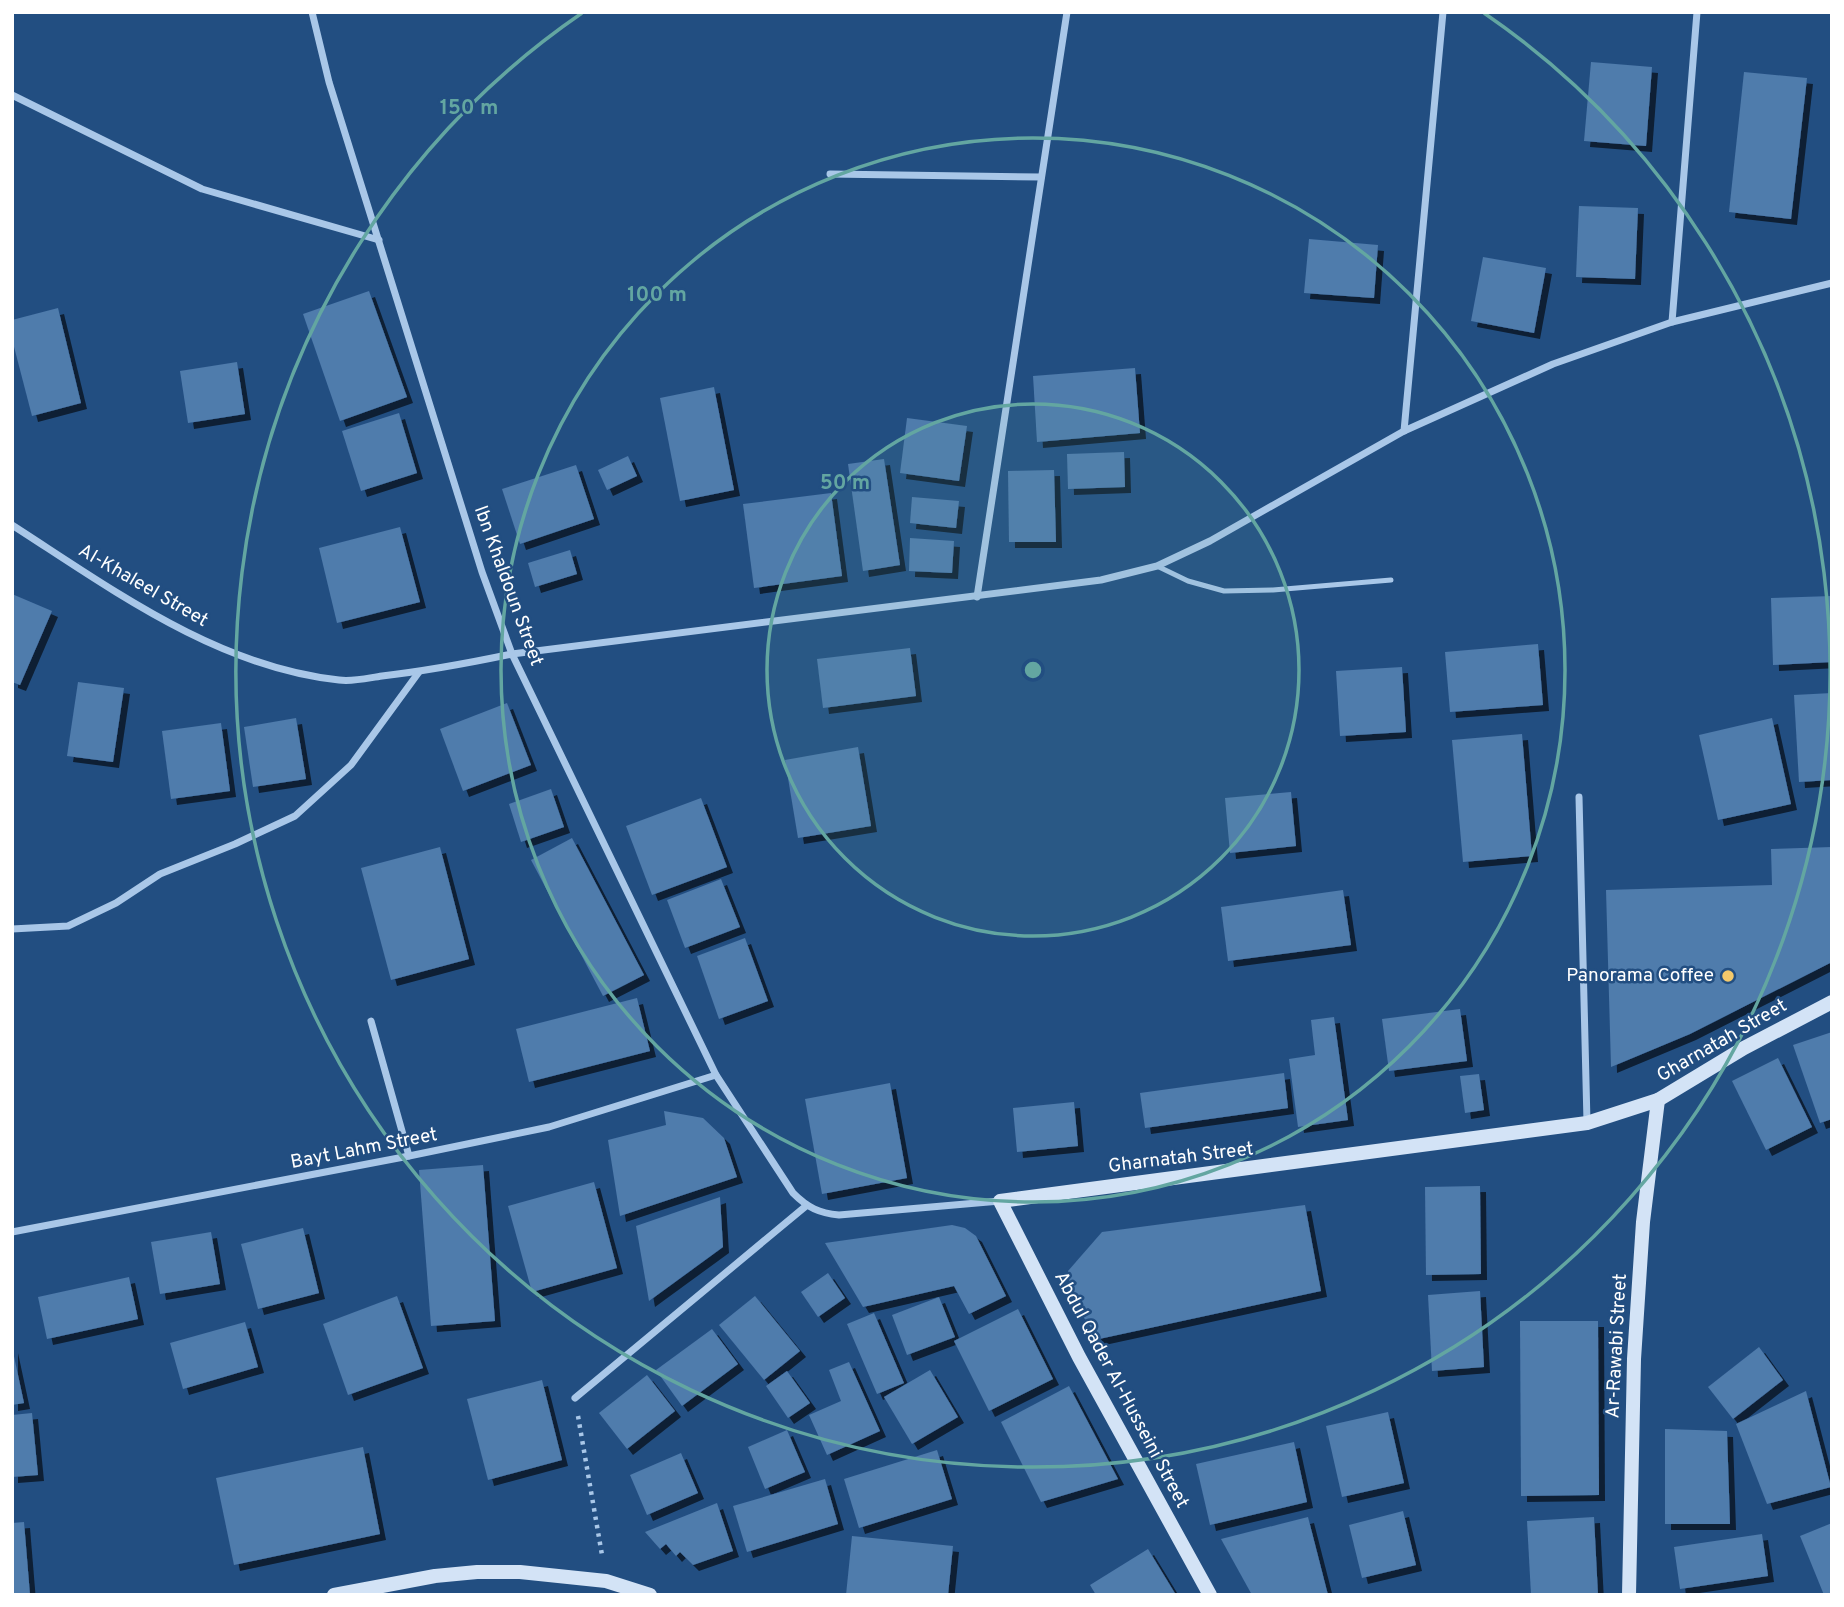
<svg xmlns="http://www.w3.org/2000/svg" width="1844" height="1607" font-family="Overpass,sans-serif">
	<style>
		.building { fill: #4f7bac; filter: url(#shadow) }
		.lines { fill: none; stroke-linecap: round; stroke-linejoin: round }
		.path { stroke: #a9c7e8; stroke-width: 4.5; stroke-dasharray: 3.5 5; stroke-linecap: butt }
		.lane { stroke: #a9c7e8; stroke-width: 5 }
		.street { stroke: #a9c7e8; stroke-width: 7 }
		.secondary { stroke: #d3e3f6; stroke-width: 14 }
		.ring { fill: none; stroke: #63a6a1; stroke-width: 3.5 }
		.poi-dot { fill: #f4c96b; stroke: #224e81; stroke-width: 2.5 }
		.labels { text-anchor: middle; dominant-baseline: central; stroke-width: 5; stroke-linejoin: round; paint-order: stroke }
		.street-label { font-size: 19px; fill: #fff; stroke: #224e81 }
		.poi-label { font-size: 19px; fill: #fff; stroke: #224e81; text-anchor: end }
		.centre { fill: #63a6a1; stroke: #224e81; stroke-width: 3.5 }
		.ring-label { font-size: 21px; text-anchor: middle; font-weight: bold; fill: #63a6a1; stroke: #224e81; stroke-width: 5; stroke-linejoin: round; paint-order: stroke }
	</style>
	<defs>
		<filter id="shadow"><feDropShadow dx="6" dy="6" stdDeviation="0" flood-color="#0009"/></filter>
	</defs>
	<rect width="100%" height="100%" fill="#224e81"/>
	<g class="building">
		<path d="M1591,62l61,5 -6,79 -62,-5z"/>
		<path d="M1744,72l63,6 -16,141 -62,-7z"/>
		<path d="M1579,206l59,2 -3,71 -59,-2z"/>
		<path d="M1309,239l69,6 -4,53 -70,-5z"/>
		<path d="M1483,257l63,11 -12,65 -63,-12z"/>
		<path d="M369,291l38,106 -67,24 -37,-107z"/>
		<path d="M58,308l23,95 -49,13 -20,-77v-19z"/>
		<path d="M237,362l8,52 -57,9 -8,-52z"/>
		<path d="M1135,368l5,65 -103,9 -4,-66z"/>
		<path d="M714,387l20,103 -54,11 -20,-103z"/>
		<path d="M399,413l18,60 -56,18 -19,-60z"/>
		<path d="M907,418l60,8 -8,55 -59,-8z"/>
		<path d="M1124,452l1,35 -57,2 -1,-35z"/>
		<path d="M628,456l9,20 -30,14 -9,-20z"/>
		<path d="M884,459l16,106 -37,6 -15,-107z"/>
		<path d="M576,465l18,54 -74,25 -18,-55z"/>
		<path d="M1054,470l2,72h-47l-1,-71z"/>
		<path d="M831,493l11,83 -88,12 -11,-84z"/>
		<path d="M912,497l47,4 -3,27 -46,-5z"/>
		<path d="M400,527l20,75 -83,21 -18,-75z"/>
		<path d="M910,538l44,3 -2,32 -43,-2z"/>
		<path d="M570,550l7,24 -42,13 -7,-24z"/>
		<path d="M12,594l40,17 -32,74 -8,-3z"/>
		<path d="M1832,596v66l-59,3 -2,-67z"/>
		<path d="M1538,644l5,61 -93,7 -5,-60z"/>
		<path d="M910,648l6,48 -93,12 -6,-49z"/>
		<path d="M1402,667l4,65 -66,4 -4,-65z"/>
		<path d="M78,682l46,6 -11,74 -46,-6z"/>
		<path d="M1832,693v87l-33,2 -5,-87z"/>
		<path d="M507,703l24,62 -68,26 -23,-62z"/>
		<path d="M296,718l10,61 -53,8 -9,-60z"/>
		<path d="M1772,718l19,86 -73,16 -19,-85z"/>
		<path d="M221,723l9,68 -59,8 -9,-68z"/>
		<path d="M1522,734l10,122 -69,6 -11,-122z"/>
		<path d="M858,747l13,79 -73,12 -13,-78z"/>
		<path d="M551,789l13,38 -43,15 -12,-38z"/>
		<path d="M1291,792l5,54 -66,7 -5,-55z"/>
		<path d="M701,798l26,69 -75,28 -26,-69z"/>
		<path d="M572,838l72,137 -41,21 -72,-136z"/>
		<path d="M440,847l29,112 -78,21 -30,-112z"/>
		<path d="M1832,847v115l-142,72 -79,33 -5,-177 166,-5 -1,-36z"/>
		<path d="M721,879l19,48 -55,21 -18,-48z"/>
		<path d="M1343,890l8,55 -123,16 -7,-54z"/>
		<path d="M745,938l23,63 -49,18 -22,-63z"/>
		<path d="M637,998l13,53 -121,31 -13,-53z"/>
		<path d="M1460,1009l7,52 -78,10 -7,-52z"/>
		<path d="M1334,1017l14,103 -50,7 -9,-68 26,-4 -4,-35z"/>
		<path d="M1832,1032v87l-12,4 -27,-78z"/>
		<path d="M1778,1058l34,69 -46,23 -34,-69z"/>
		<path d="M1284,1073l4,35 -143,20 -5,-35z"/>
		<path d="M1479,1074l5,36 -19,3 -5,-37z"/>
		<path d="M890,1083l17,95 -85,16 -17,-95z"/>
		<path d="M1074,1102l4,44 -61,6 -4,-44z"/>
		<path d="M664,1111l39,7 21,20 13,39 -117,39 -12,-76 58,-15z"/>
		<path d="M483,1165l12,156 -64,5 -12,-156z"/>
		<path d="M594,1182l23,86 -85,24 -24,-86z"/>
		<path d="M1480,1186l1,88 -55,1 -1,-88z"/>
		<path d="M720,1197l3,50 -74,54 -13,-75z"/>
		<path d="M1305,1205l16,86 -222,48 -27,-38 -4,-30 34,-39z"/>
		<path d="M952,1225l13,3 11,8 30,60 -37,18 -15,-28 -91,21 -38,-64z"/>
		<path d="M303,1228l16,65 -61,16 -17,-65z"/>
		<path d="M211,1232l9,52 -60,10 -9,-52z"/>
		<path d="M828,1273l17,25 -27,19 -17,-25z"/>
		<path d="M129,1277l9,42 -91,20 -9,-42z"/>
		<path d="M1480,1291l4,76 -52,4 -4,-76z"/>
		<path d="M397,1296l26,72 -75,27 -25,-71z"/>
		<path d="M755,1296l45,55 -36,29 -45,-55z"/>
		<path d="M939,1297l16,40 -48,18 -15,-40z"/>
		<path d="M1018,1309l35,70 -64,32 -35,-70z"/>
		<path d="M874,1313l30,70 -27,11 -30,-70z"/>
		<path d="M1520,1321h78l1,174 -78,1z"/>
		<path d="M245,1322l13,45 -75,22 -13,-46z"/>
		<path d="M712,1329l26,35 -56,42 -26,-36z"/>
		<path d="M12,1347l12,56 -12,2z"/>
		<path d="M1759,1347l24,33 -50,39 -25,-32z"/>
		<path d="M849,1362l31,69 -53,24 -18,-40 32,-14 -12,-31z"/>
		<path d="M930,1370l28,47 -46,27 -28,-47z"/>
		<path d="M787,1371l23,32 -22,15 -22,-32z"/>
		<path d="M647,1375l28,36 -48,38 -28,-36z"/>
		<path d="M542,1380l20,80 -74,20 -21,-81z"/>
		<path d="M1069,1386l49,93 -77,23 -40,-80z"/>
		<path d="M1806,1391l25,96 -64,17 -31,-80z"/>
		<path d="M1388,1412l16,71 -62,14 -16,-71z"/>
		<path d="M32,1413l6,62 -26,2v-62z"/>
		<path d="M1665,1429l62,2 3,93h-65z"/>
		<path d="M787,1430l18,42 -40,17 -17,-42z"/>
		<path d="M1294,1442l13,60 -97,23 -14,-61z"/>
		<path d="M363,1447l17,87 -146,31 -18,-87z"/>
		<path d="M937,1450l15,49 -93,29 -15,-49z"/>
		<path d="M681,1453l17,40 -51,22 -17,-40z"/>
		<path d="M825,1479l13,45 -91,28 -14,-46z"/>
		<path d="M717,1503l16,48 -40,14 -13,-13 -4,4 -10,-12 -6,5 -15,-17z"/>
		<path d="M1403,1511l13,54 -54,13 -13,-53z"/>
		<path d="M1308,1517l20,78h-76l-31,-56z"/>
		<path d="M1594,1517l4,78h-67l-4,-74z"/>
		<path d="M24,1522l6,73h-18v-72z"/>
		<path d="M1832,1523v72h-8l-24,-59z"/>
		<path d="M1762,1534l6,42 -88,13 -6,-42z"/>
		<path d="M852,1536l101,10 -5,49h-102z"/>
		<path d="M1148,1549l28,46h-80l-6,-10z"/>
	</g>
	<g class="lines">
		<path class="path" d="M578,1416l24,139"/>
		<path class="lane" d="M1157,566l31,15 36,10 49,-1 118,-10"/>
		<g class="street">
			<path d="M312,12l17,70 153,490 30,82 204,421 77,118c15,15 26,20 46,22l161,-14"/>
			<path d="M12,95l190,94 177,51"/>
			<path d="M830,174l211,3"/>
			<path d="M1672,322l25,-310"/>
			<path d="M1404,431l39,-419"/>
			<path d="M12,525c101,65 205,142 327,155 14,2 29,-2 43,-4 44,-5 87,-13 130,-22l589,-74 56,-14 53,-25 194,-110 149,-67 119,-42 160,-39"/>
			<path d="M977,597l90,-585"/>
			<path d="M1579,797l8,325"/>
			<path d="M12,929l56,-3 48,-23 44,-29 75,-30 60,-28 56,-51 68,-93"/>
			<path d="M371,1021l38,135"/>
			<path d="M12,1232l397,-76 140,-29 167,-52"/>
			<path d="M575,1398l231,-192"/>
		</g>
		<g class="secondary">
			<path d="M334,1595l101,-19 42,-4h43l86,9 44,14"/>
			<path d="M1210,1595l-131,-238 -79,-156 587,-78 71,-23 86,-52 88,-46"/>
			<path d="M1629,1595l5,-236 9,-137 15,-122"/>
		</g>
	</g>
	<circle cx="1033" cy="670" r="266" fill="#63a6a1" fill-opacity=".12"/>
	<g class="ring">
		<circle cx="1033" cy="670" r="266"/>
		<circle cx="1033" cy="670" r="532"/>
		<path d="M1484 13A797 797 0 1 1 582 13"/>
	</g>
	<circle class="poi-dot" cx="1728" cy="976" r="7"/>
	<g class="labels">
		<g class="street-label">
			<text transform="translate(143 586) rotate(30)">Al-Khaleel Street</text>
			<text transform="translate(508 586) rotate(70)">Ibn Khaldoun Street</text>
			<text transform="translate(1722 1041) rotate(-30)">Gharnatah Street</text>
			<text transform="translate(364 1149) rotate(-11)">Bayt Lahm Street</text>
			<text transform="translate(1181 1158) rotate(-7)">Gharnatah Street</text>
			<text transform="translate(1617 1346) rotate(-87)">Ar-Rawabi Street</text>
			<text transform="translate(1121 1390) rotate(62)">Abdul Qader Al-Husseini Street</text>
		</g>
		<g class="poi-label">
			<text x="1714" y="976">Panorama Coffee</text>
		</g>
	</g>
	<circle cx="1033" cy="670" r="10" class="centre"/>
	<g class="ring-label">
		<text x="469" y="114">150 m</text>
		<text x="657" y="301">100 m</text>
		<text x="845" y="489">50 m</text>
	</g>
	<rect width="1844" height="1607" fill="none" stroke="#ffffff" stroke-width="28"/>
</svg>
